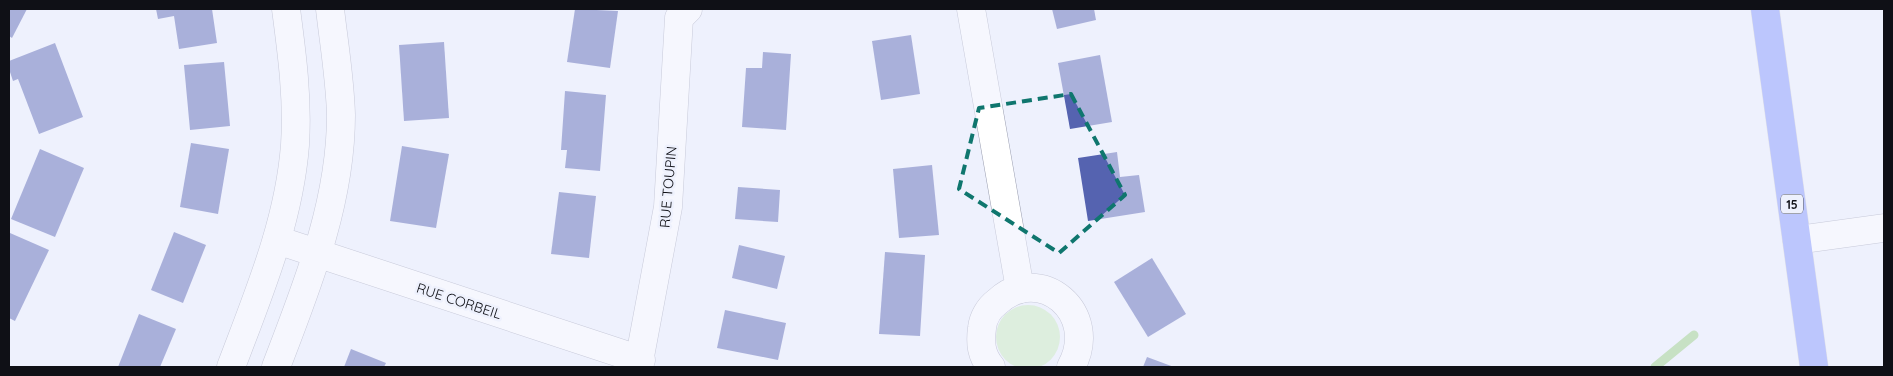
<svg xmlns="http://www.w3.org/2000/svg" width="1893" height="376" font-family="Quicksand,sans-serif">
	<style>
		.green { fill: #c8eab9 }
		.lines { fill: none; stroke-linecap: round; stroke-linejoin: round }
		.stream { stroke: #97ce7e; stroke-width: 9 }
		.building { fill: #5563b0 }
		.minor-casing { stroke: #999daf; stroke-width: 29 }
		.highway-casing { stroke: #cfcfd0; stroke-width: 29 }
		.minor { stroke: #fff; stroke-width: 28 }
		.highway { stroke: #7f93fd; stroke-width: 28 }
		.marked { fill: none; stroke: #0f766e; stroke-width: 4; stroke-dasharray: 10 6; stroke-linejoin: round }
		.labels { text-anchor: middle; dominant-baseline: central; stroke-width: 5; stroke-linejoin: round; paint-order: stroke }
		.shield { fill: #eef1fd; stroke: #52545b; stroke-width: 1 }
		.shield-label { font-size: 12px; font-weight: bold; fill: #0f1016 }
		.street-label { font-size: 14px; fill: #0f1016; stroke: #eef1fd }
	</style>
	<rect width="100%" height="100%" fill="#eef1fd"/>
	<circle class="green" cx="1028" cy="337" r="32"/>
	<g class="lines">
		<path class="stream" d="M1655,367l39,-32"/>
	</g>
	<g class="building">
		<path d="M9,9h18l-15,29 -3,-2z"/>
		<path d="M156,9h56l5,34 -38,6 -5,-33 -16,3z"/>
		<path d="M575,9l43,2 -8,57 -43,-6z"/>
		<path d="M1052,9h42l2,11 -39,9z"/>
		<path d="M911,35l9,59 -39,6 -9,-59z"/>
		<path d="M444,42l5,76 -45,3 -5,-76z"/>
		<path d="M55,43l28,74 -44,17 -21,-55 -5,2 -4,-12v-8z"/>
		<path d="M763,52l28,2 -5,76 -44,-3 4,-59h16z"/>
		<path d="M1100,55l12,67 -42,7 -12,-66z"/>
		<path d="M224,62l6,64 -40,4 -6,-65z"/>
		<path d="M565,91l41,4 -6,76 -35,-3 2,-18h-6z"/>
		<path d="M191,143l38,6 -11,65 -38,-7z"/>
		<path d="M402,146l47,8 -13,74 -46,-7z"/>
		<path d="M40,149l44,19 -29,69 -44,-18z"/>
		<path d="M1117,152l3,25 19,-2 6,37 -57,9 -10,-63z"/>
		<path d="M932,165l7,70 -40,3 -6,-69z"/>
		<path d="M738,187l42,3 -2,32 -43,-3z"/>
		<path d="M559,192l37,4 -7,62 -38,-4z"/>
		<path d="M174,232l32,13 -23,58 -32,-13z"/>
		<path d="M10,233l39,17 -34,71 -6,-3z"/>
		<path d="M739,245l46,11 -8,33 -45,-11z"/>
		<path d="M885,252l40,3 -5,81 -41,-2z"/>
		<path d="M1152,258l34,56 -38,23 -34,-55z"/>
		<path d="M725,310l61,13 -8,37 -61,-12z"/>
		<path d="M139,314l37,15 -16,38h-42z"/>
		<path d="M351,349l35,14 -2,4h-40z"/>
		<path d="M1147,357l27,10h-31z"/>
	</g>
	<g class="lines">
		<g class="minor-casing">
			<g id="minor">
				<path d="M971,9l49,280"/>
				<path d="M277,240l364,120"/>
				<path d="M1797,240l87,-12"/>
				<path d="M231,367c27,-72 58,-144 64,-222 3,-46 -3,-91 -9,-136"/>
				<path d="M276,367c31,-81 65,-164 65,-252 -1,-36 -7,-71 -11,-106"/>
				<path d="M638,367l30,-160 11,-189 9,-9"/>
				<path d="M991,367c-10,-12 -11,-24 -9,-39 1,-10 7,-20 15,-26 43,-40 104,11 74,65"/>
			</g>
		</g>
		<g class="highway-casing">
			<path id="highway" d="M1765,9l49,358"/>
		</g>
		<use href="#minor" class="minor"/>
		<use href="#highway" class="highway"/>
	</g>
	<path d="M0 0H1893V376H0ZM1071,94l54,101 -66,58 -100,-64 20,-81z" fill="#eef1fd" fill-opacity=".55" fill-rule="evenodd"/>
	<path class="marked" d="M1071,94l54,101 -66,58 -100,-64 20,-81z"/>
	<g class="labels">
		<rect class="shield" x="1781" y="194.5" width="22" height="19" rx="4"/>
		<g class="shield-label">
			<text x="1792" y="204">15</text>
		</g>
		<g class="street-label">
			<text transform="translate(668 187) rotate(-85)">RUE TOUPIN</text>
			<text transform="translate(459 301) rotate(18)">RUE CORBEIL</text>
		</g>
	</g>
	<rect width="1893" height="376" fill="none" stroke="#0f1016" stroke-width="20"/>
</svg>
